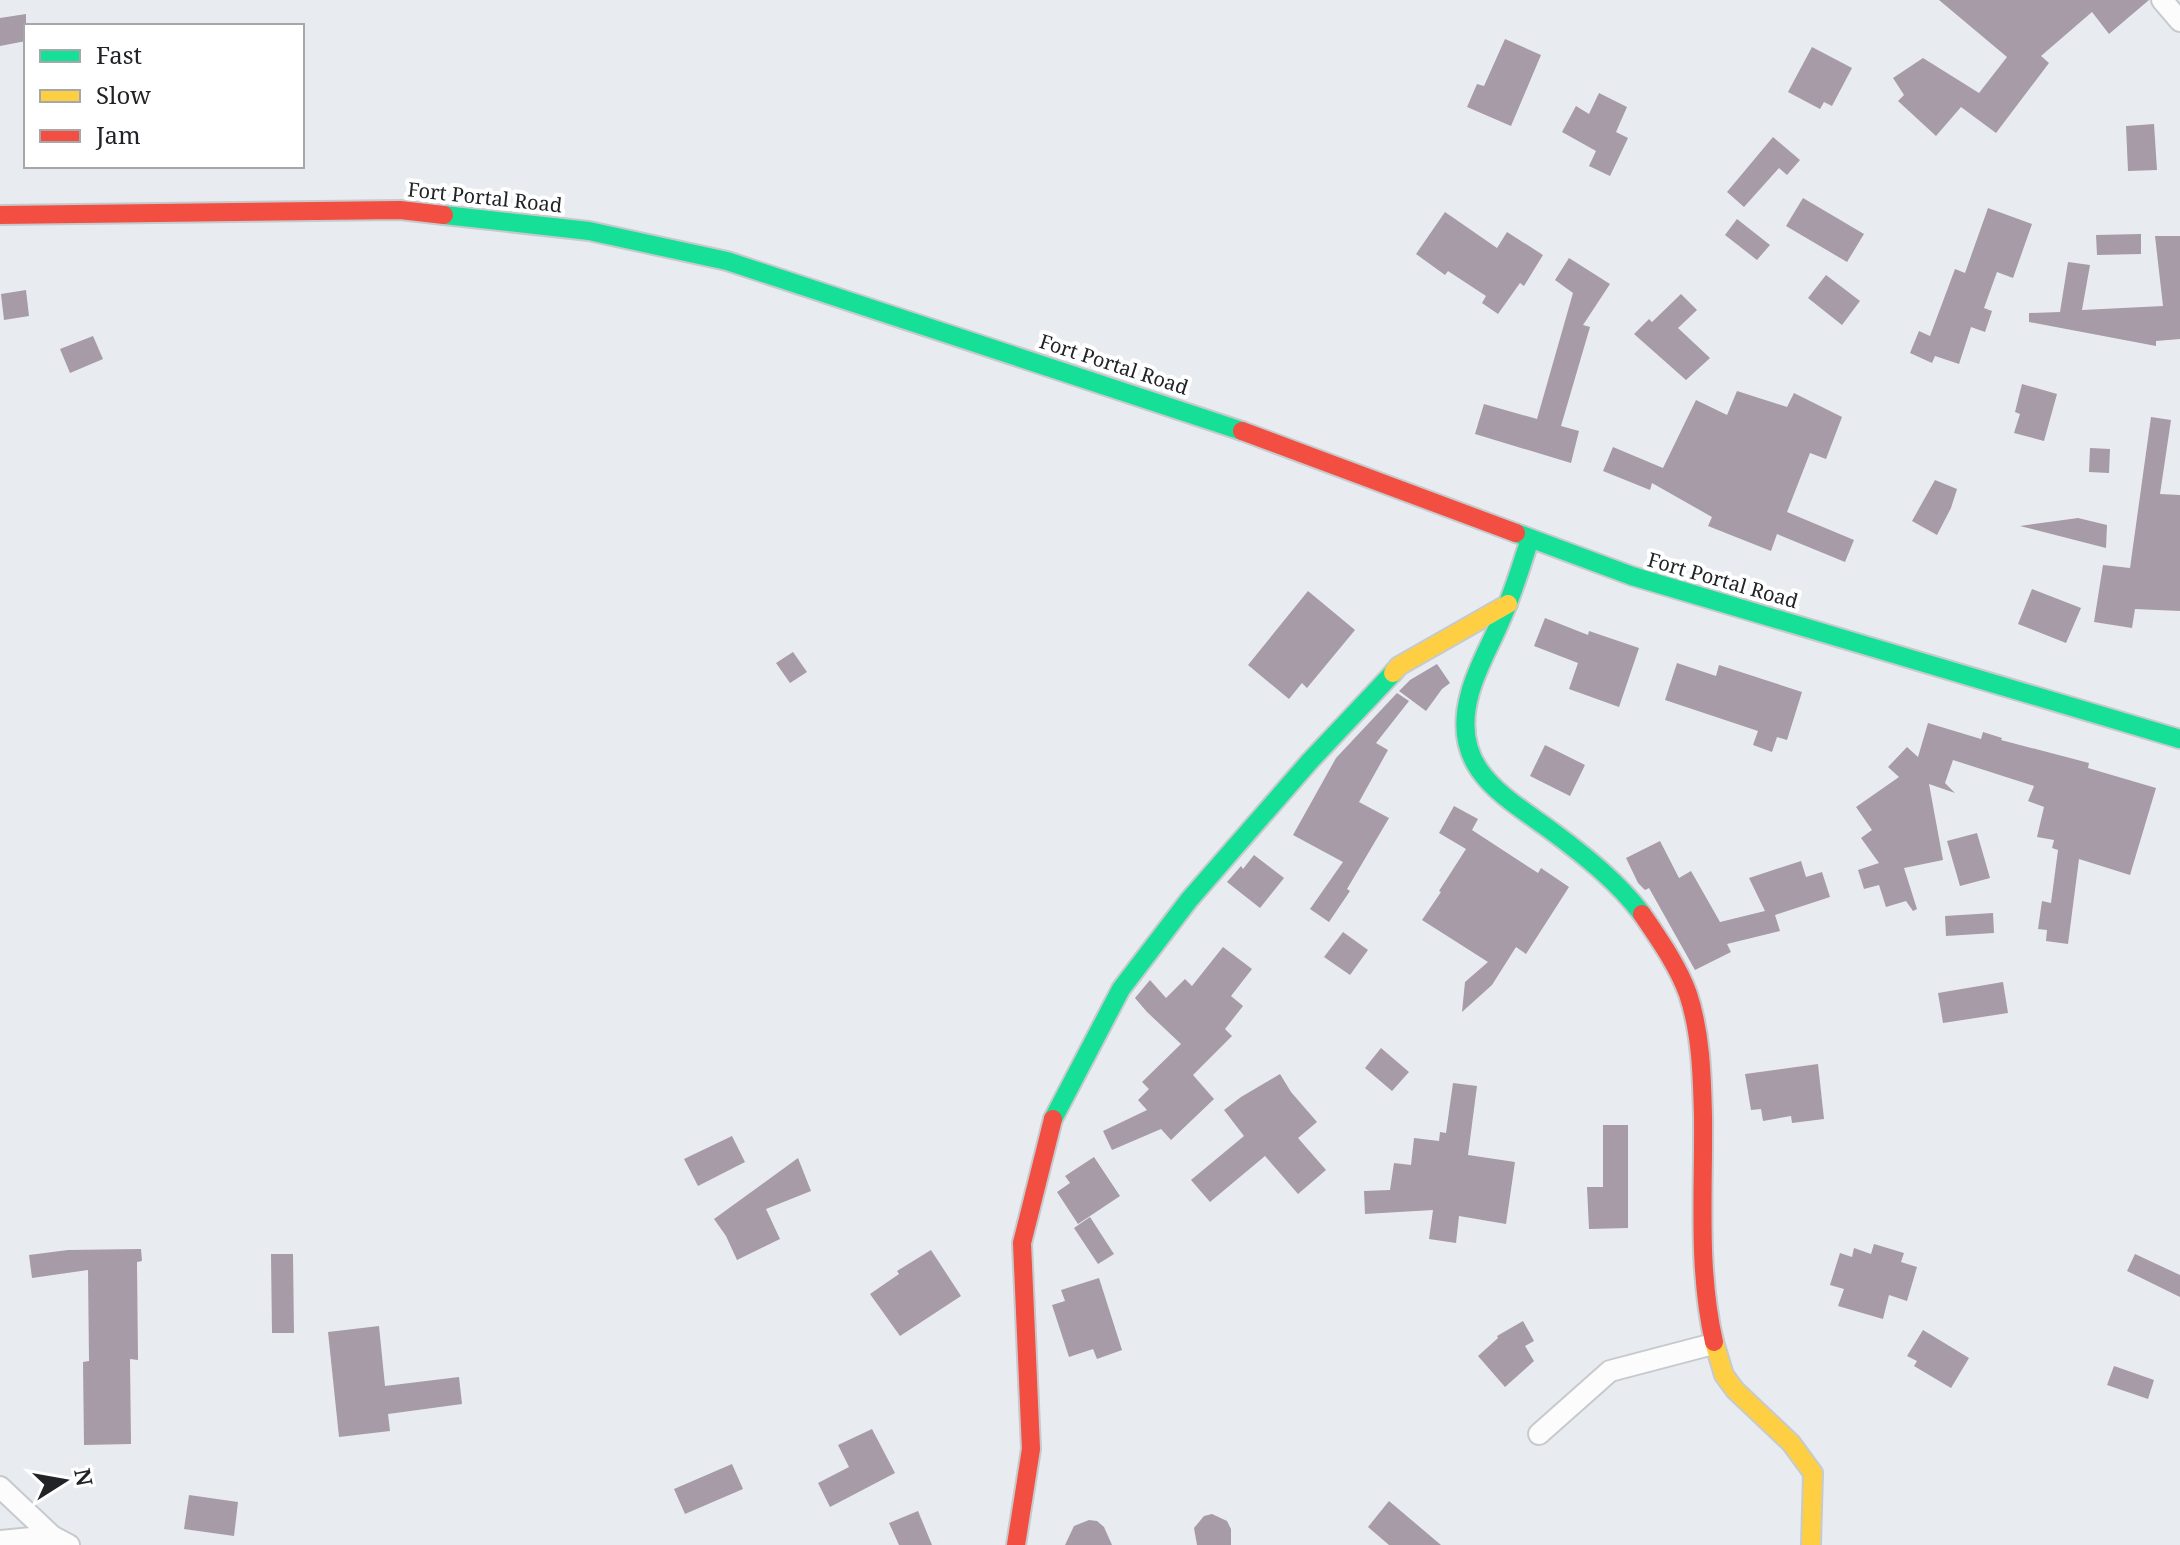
<svg xmlns="http://www.w3.org/2000/svg" width="2180" height="1545" font-family="'Noto Serif',serif">
	<style>
		.building { fill: #a69ba7 }
		.lines { fill: none; stroke-linecap: round; stroke-linejoin: round }
		.street-casing { stroke: #c7cacd; stroke-width: 24 }
		.fast-casing { stroke: #c7cacd; stroke-width: 22 }
		.slow-casing { stroke: #c7cacd; stroke-width: 22 }
		.jam-casing { stroke: #c7cacd; stroke-width: 22 }
		.street { stroke: #fcfcfd; stroke-width: 20 }
		.fast { stroke: #16e098; stroke-width: 18 }
		.slow { stroke: #ffcf43; stroke-width: 18 }
		.jam { stroke: #f24e42; stroke-width: 18 }
		.labels { text-anchor: middle; dominant-baseline: central; stroke-width: 8; stroke-linejoin: round; paint-order: stroke }
		.street-label { font-size: 20px; fill: #212326; stroke: #fff }
	</style>
	<rect width="100%" height="100%" fill="#e8ecf0"/>
	<g class="building">
		<path d="M1939,0h210l-40,34 -17,-22 -51,44 8,7 -53,70 -35,-26 -25,29 -38,-35 6,-6 -11,-17 30,-20 56,35 28,-36z"/>
		<path d="M26,14v27l-26,5v-28z"/>
		<path d="M1505,39l36,16 -30,71 -44,-19 10,-23 7,2z"/>
		<path d="M1812,47l40,21 -20,38 -8,-4 -4,7 -32,-17z"/>
		<path d="M1599,93l28,14 -11,25 12,6 -18,38 -21,-10 7,-15 -34,-19 14,-26 13,8z"/>
		<path d="M2154,124l3,46 -29,1 -2,-45z"/>
		<path d="M1773,137l27,23 -13,15 -8,-7 -35,39 -17,-15z"/>
		<path d="M1803,198l61,36 -17,28 -61,-36z"/>
		<path d="M1988,208l44,16 -19,54 -16,-6 -13,36 8,3 -7,21 -14,-5 -12,37 -24,-8 -3,7 -22,-10 9,-22 11,5 25,-67 10,4z"/>
		<path d="M1445,212l52,36 10,-16 36,23 -19,31 -4,-3 -22,31 -16,-11 4,-7 -38,-25 -3,4 -29,-21z"/>
		<path d="M1737,219l33,26 -13,15 -32,-25z"/>
		<path d="M2141,234v20l-44,1 -1,-20z"/>
		<path d="M2155,236h25v103l-24,2v5l-127,-24v-9l31,-1 8,-50 22,3 -8,45 81,-4z"/>
		<path d="M1569,258l41,26 -27,41 7,2 -29,99 18,5 -8,32 -96,-29 9,-30 53,15 36,-126 -18,-13z"/>
		<path d="M1826,275l34,26 -18,24 -34,-27z"/>
		<path d="M26,290l3,26 -25,4 -3,-26z"/>
		<path d="M1681,294l16,16 -19,18 32,30 -24,22 -52,-46 15,-15 3,3z"/>
		<path d="M93,336l10,23 -33,14 -10,-24z"/>
		<path d="M2022,384l35,10 -13,47 -30,-8 6,-19 -5,-2z"/>
		<path d="M1737,391l50,16 7,-14 48,24 -16,42 -16,-6 -23,59 67,28 -9,22 -68,-28 -6,17 -63,-25 4,-9 -60,-34 -2,7 -47,-19 10,-24 50,21 33,-68 31,15z"/>
		<path d="M2151,417l20,3 -11,74 20,1v116l-45,-2 -3,19 -38,-6 9,-57 27,3z"/>
		<path d="M2090,448l20,1 -1,24 -20,-1z"/>
		<path d="M1935,480l22,9 -6,19 -14,27 -25,-14z"/>
		<path d="M2078,518l29,7 -1,23 -86,-22z"/>
		<path d="M2032,589l49,19 -15,35 -48,-19z"/>
		<path d="M1308,591l47,39 -48,58 -5,-5 -13,16 -41,-34z"/>
		<path d="M1545,618l43,17 1,-4 50,17 -20,59 -50,-18 9,-26 -44,-17z"/>
		<path d="M793,652l14,20 -17,11 -14,-20z"/>
		<path d="M1677,663l39,13 3,-11 83,27 -15,48 -10,-3 -5,15 -19,-7 5,-14 -93,-31z"/>
		<path d="M1437,664l13,19 -8,6 -16,22 -27,-20 11,-11z"/>
		<path d="M1397,693l12,8 -33,42 12,7 -29,52 30,16 -42,71 3,2 -21,31 -19,-13 33,-47 -50,-27 43,-77z"/>
		<path d="M1928,723l53,16 2,-7 19,6 -1,2 88,23 -1,5 68,20 -26,87 -51,-16 -11,85 -22,-3 1,-11 -9,-1 4,-28 9,2 7,-53 -6,-2 2,-8 -17,-3 7,-30 -16,-6 6,-15 -81,-26 -8,23 10,10 -26,-9 14,76 -39,8 13,41 -4,2 -7,-10 -20,6 -7,-22 -15,4 -6,-19 21,-7 -18,-25 11,-8 -16,-23 43,-30 -11,-10 19,-20 11,10z"/>
		<path d="M1545,745l40,20 -15,31 -40,-20z"/>
		<path d="M1454,806l24,13 -6,11 66,43 3,-5 28,19 -43,67 -10,-7 -24,38 -30,27 3,-30 23,-20 -66,-42 19,-28 -2,-1 27,-42 -27,-16z"/>
		<path d="M1977,833l13,45 -30,8 -13,-45z"/>
		<path d="M1660,841l19,37 12,-7 29,51 45,-11 -16,-33 52,-17 5,16 16,-5 8,25 -55,18 5,16 -53,13 4,8 -36,18 -46,-82 -4,2 -7,-7 -12,-25z"/>
		<path d="M1254,855l30,23 -24,30 -33,-26 14,-16 2,3z"/>
		<path d="M1993,913l1,20 -48,3 -1,-20z"/>
		<path d="M1343,932l25,18 -18,25 -26,-18z"/>
		<path d="M1223,947l29,22 -21,27 12,10 -18,23 7,7 -39,39 21,24 -43,41 -10,-11 -49,21 -9,-19 44,-21 -9,-10 11,-11 -7,-7 39,-38 -34,-32 -12,-14 15,-18 16,18 19,-19 7,7z"/>
		<path d="M2003,982l5,31 -65,10 -5,-30z"/>
		<path d="M1381,1048l28,24 -17,19 -27,-23z"/>
		<path d="M1818,1064l6,55 -32,4 -1,-7 -28,5 -2,-12 -10,1 -6,-36z"/>
		<path d="M1280,1074l11,18 26,30 -19,16 28,32 -28,24 -33,-38 -55,46 -19,-22 53,-44 -20,-26 17,-13z"/>
		<path d="M1453,1083l24,3 -9,69 47,7 -9,62 -47,-8 -3,27 -27,-4 4,-29 -68,4 -1,-23 26,-1 4,-27 17,2 3,-27 25,3 1,-9 6,1z"/>
		<path d="M1603,1125h25v103l-39,1 -2,-42h16z"/>
		<path d="M732,1136l13,26 -47,24 -14,-27z"/>
		<path d="M1094,1157l26,39 -42,28 -21,-32 13,-9 -5,-7z"/>
		<path d="M798,1158l13,33 -45,18 14,30 -43,21 -11,-24 -12,-17z"/>
		<path d="M1090,1217l24,37 -16,10 -24,-36z"/>
		<path d="M1874,1244l30,9 -3,9 16,5 -10,34 -18,-6 -6,24 -45,-13 6,-17 -14,-4 10,-32 12,4 2,-9 17,6z"/>
		<path d="M141,1249l1,12 -5,1 1,98 -8,-1 1,85 -47,1 -1,-83 6,-1 -1,-91 -56,8 -3,-23 39,-5z"/>
		<path d="M931,1250l30,46 -61,40 -30,-42 29,-20 -2,-3z"/>
		<path d="M271,1254h22l1,79h-22z"/>
		<path d="M2135,1254l45,21v22l-53,-26z"/>
		<path d="M1099,1278l23,72 -25,9 -4,-10 -24,8 -17,-52 13,-4 -4,-11z"/>
		<path d="M1523,1321l11,20 -9,5 9,15 -29,26 -27,-31 20,-18 -1,-2z"/>
		<path d="M379,1326l6,60 74,-9 3,27 -74,10 2,17 -51,6 -11,-105z"/>
		<path d="M1923,1330l46,28 -18,30 -37,-22 3,-5 -10,-5z"/>
		<path d="M2114,1366l40,14 -6,19 -41,-14z"/>
		<path d="M872,1429l23,44 -65,34 -12,-24 31,-16 -11,-22z"/>
		<path d="M732,1464l11,25 -58,25 -11,-25z"/>
		<path d="M189,1495l49,7 -4,34 -50,-7z"/>
		<path d="M1389,1501l52,44h-52l-21,-18z"/>
		<path d="M918,1511l14,34h-33l-10,-22z"/>
		<path d="M1212,1514l15,7 4,8v16h-34l-3,-17 10,-12z"/>
		<path d="M1089,1520l8,1 7,6 8,18h-47l9,-19z"/>
	</g>
	<g class="lines">
		<g class="street-casing">
			<g id="street">
				<path d="M2162,0l18,21"/>
				<path d="M1539,1434l71,-63 103,-27"/>
				<path d="M0,1487l52,49 17,9"/>
				<path d="M0,1541l52,-5"/>
			</g>
		</g>
		<g class="fast-casing">
			<g id="fast">
				<path d="M444,215l145,16 138,30 515,170"/>
				<path d="M1516,533l116,43 548,163"/>
				<path d="M1530,539c-9,27 -17,55 -29,81 -10,24 -24,47 -31,73 -21,75 31,101 83,139 32,24 65,50 89,82"/>
				<path d="M1053,1119l68,-130 68,-89 121,-139 83,-88"/>
			</g>
		</g>
		<g class="slow-casing">
			<g id="slow">
				<path d="M1393,673l6,-7 109,-62"/>
				<path d="M1714,1342l10,33 11,15 56,53 22,30 -2,72"/>
			</g>
		</g>
		<g class="jam-casing">
			<g id="jam">
				<path d="M0,215l400,-5 44,5"/>
				<path d="M1242,431l274,102"/>
				<path d="M1642,914c17,25 36,52 46,80 13,39 14,82 15,122 1,76 -6,151 11,226"/>
				<path d="M1016,1545l15,-96 -9,-206 31,-124"/>
			</g>
		</g>
		<use href="#street" class="street"/>
		<use href="#fast" class="fast"/>
		<use href="#slow" class="slow"/>
		<use href="#jam" class="jam"/>
	</g>
	<g class="labels">
		<g class="street-label">
			<text transform="translate(485 197) rotate(6)">Fort Portal Road</text>
			<text transform="translate(1114 364) rotate(18)">Fort Portal Road</text>
			<text transform="translate(1723 580) rotate(16)">Fort Portal Road</text>
		</g>
	</g>
	<rect x="24" y="24" width="280" height="144" fill="#ffffff" stroke="#a6a7a8" stroke-width="2"/>
	<rect x="40" y="50" width="40" height="12" fill="#16e098" stroke="#a6a7a8" stroke-width="2"/>
	<text x="96" y="64" font-size="24" fill="#212326">Fast</text>
	<rect x="40" y="90" width="40" height="12" fill="#ffcf43" stroke="#a6a7a8" stroke-width="2"/>
	<text x="96" y="104" font-size="24" fill="#212326">Slow</text>
	<rect x="40" y="130" width="40" height="12" fill="#f24e42" stroke="#a6a7a8" stroke-width="2"/>
	<text x="96" y="144" font-size="24" fill="#212326">Jam</text>
	<g transform="translate(64 1481) rotate(79)" stroke="#ffffff" stroke-width="6" paint-order="stroke">
	<path d="M0-6L14 30L0 20L-14 30Z" fill="#212326"/>
	<text y="-12" font-size="22" font-weight="bold" text-anchor="middle" fill="#212326">N</text>
	</g>
</svg>
